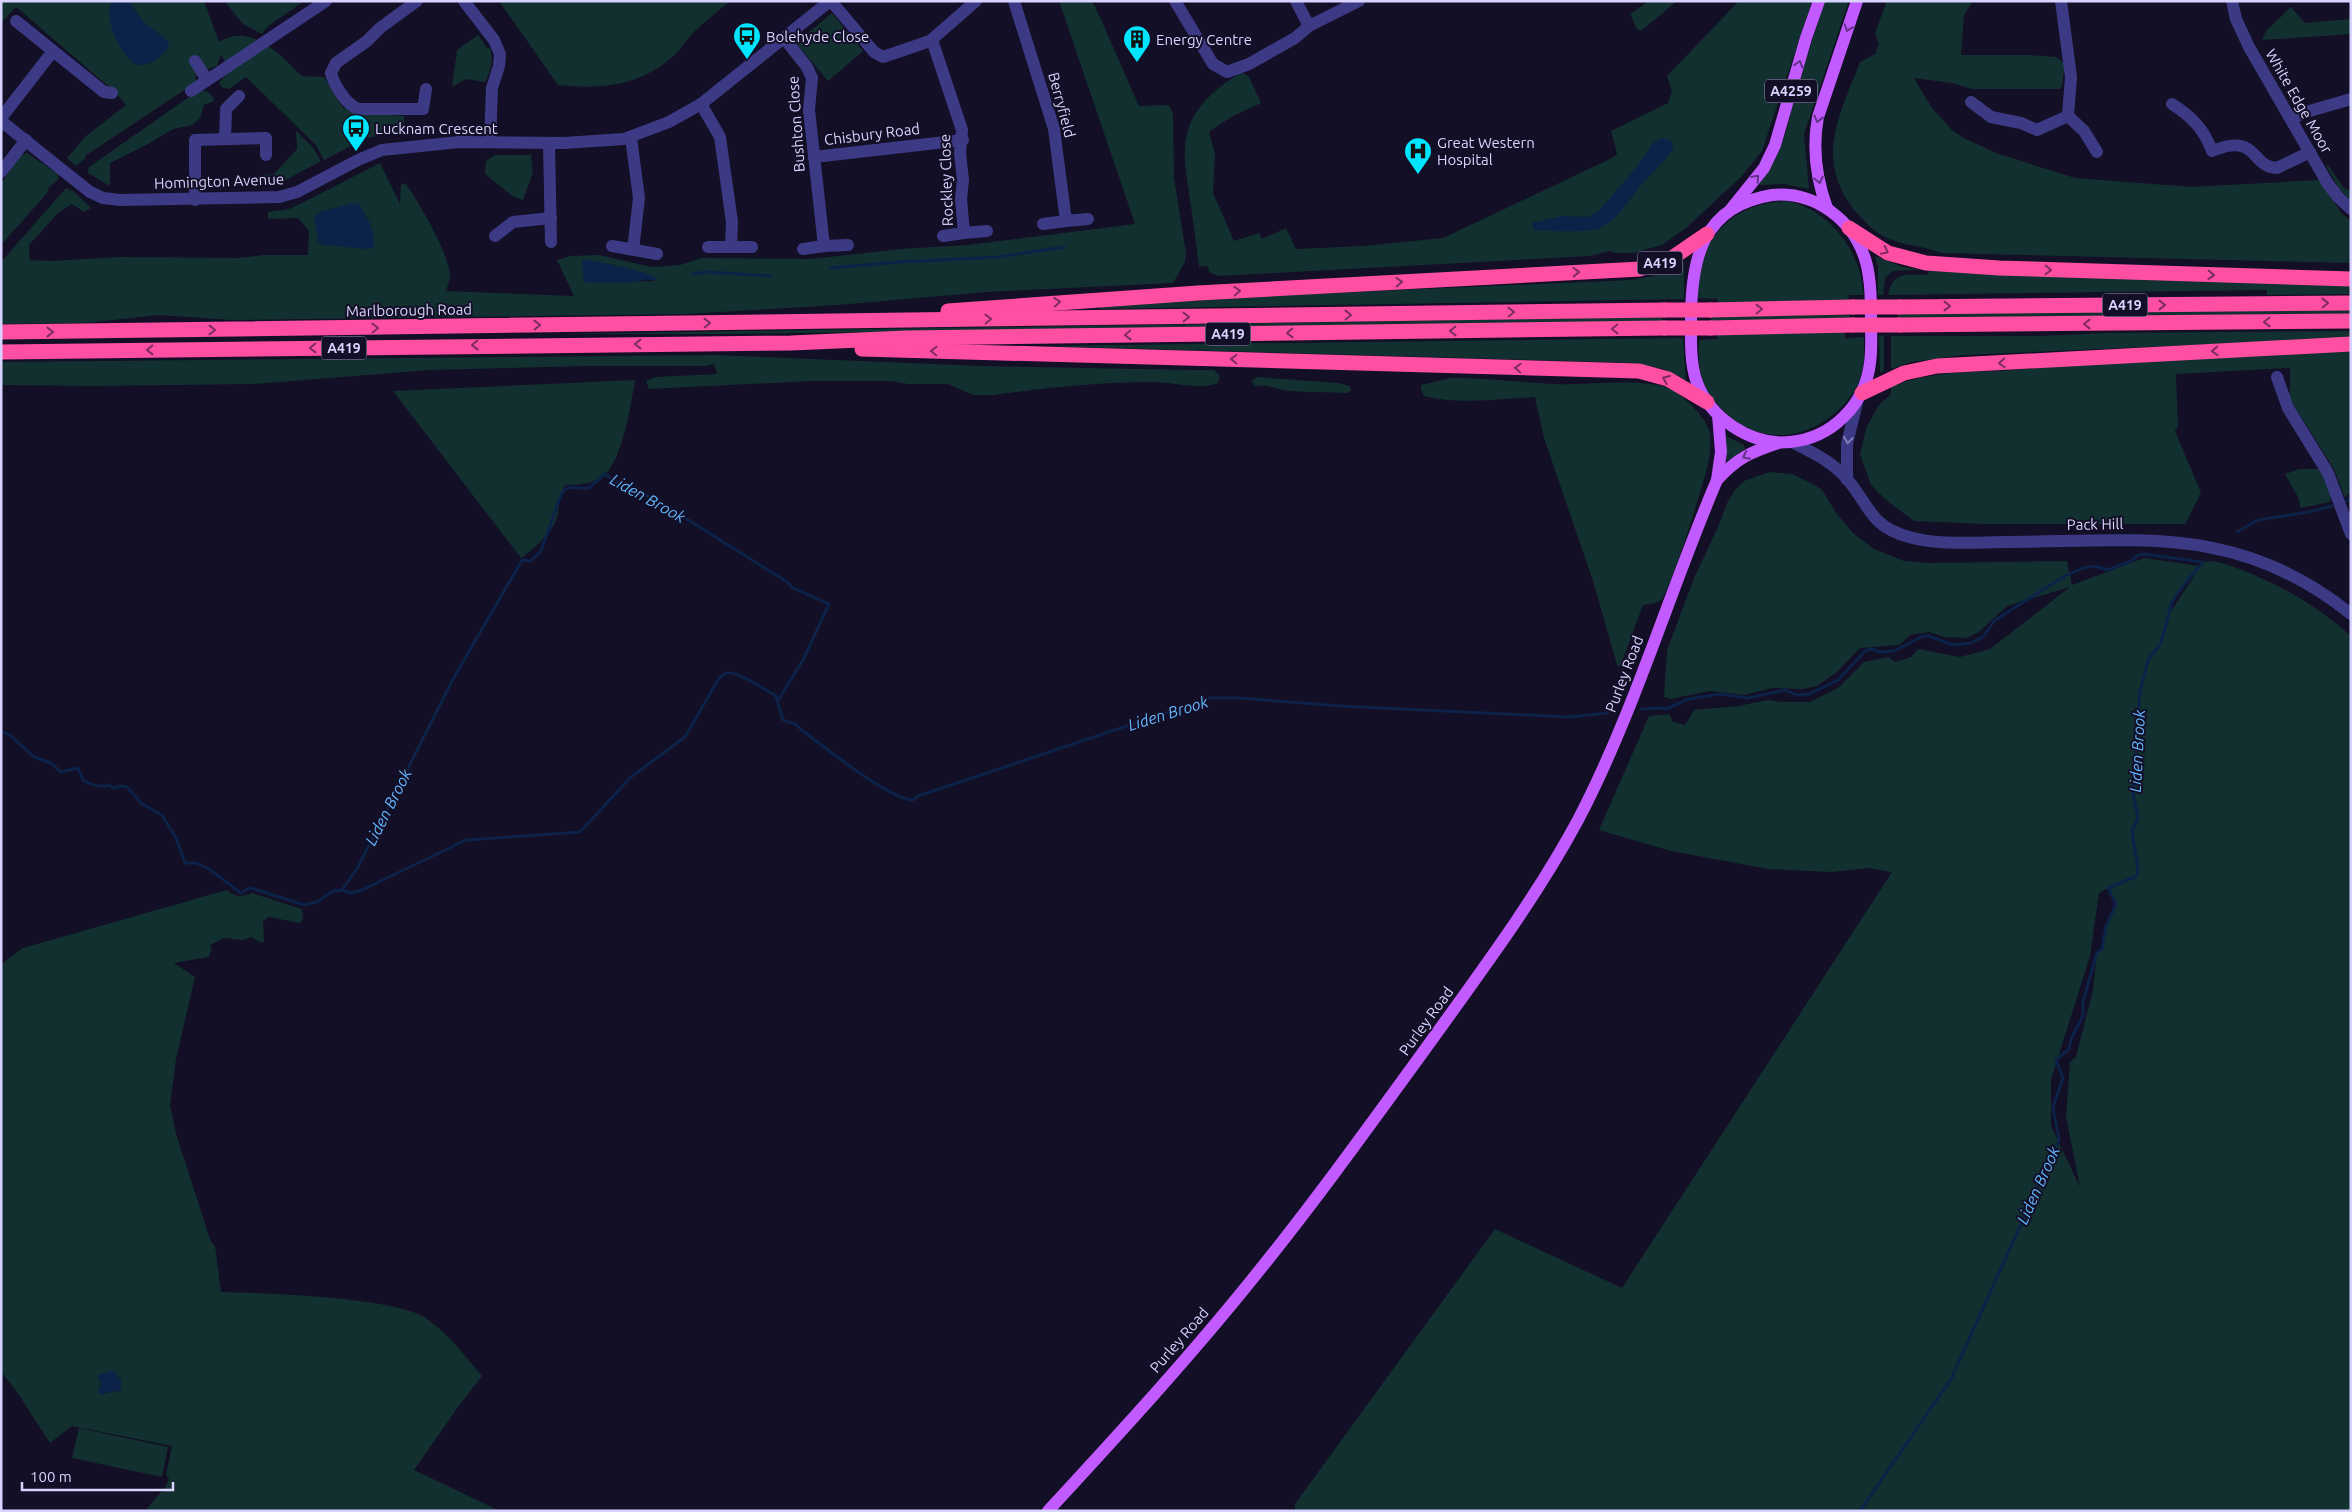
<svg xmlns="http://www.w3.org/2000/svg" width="2352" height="1512" font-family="Ubuntu,sans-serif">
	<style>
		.green { fill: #12302f; fill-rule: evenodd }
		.water { fill: #0c2248 }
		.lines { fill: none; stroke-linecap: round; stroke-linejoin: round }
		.stream { stroke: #0c2248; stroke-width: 3 }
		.minor { stroke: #3d3a85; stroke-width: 12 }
		.major { stroke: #c25bff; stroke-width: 12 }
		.highway { stroke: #ff4fa3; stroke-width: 15 }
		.highway-bridge { stroke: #ff4fa3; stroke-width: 15 }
		.oneway { stroke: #623188 }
		.oneway2 { stroke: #7d2c5e }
		.oneway3 { stroke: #837fbc }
		.labels { text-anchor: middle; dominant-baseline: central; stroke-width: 4; stroke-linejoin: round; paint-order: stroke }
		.shield { fill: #130f26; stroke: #9e99be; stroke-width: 1 }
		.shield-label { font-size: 14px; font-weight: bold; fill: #d9d4ff }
		.poi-label { font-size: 15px; fill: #d9d4ff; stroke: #130f26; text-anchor: start }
		.street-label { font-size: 15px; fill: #d9d4ff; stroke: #130f26 }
		.water-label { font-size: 16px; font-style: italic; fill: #62b6ff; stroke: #130f26 }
	</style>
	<rect width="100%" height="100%" fill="#130f26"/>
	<g class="green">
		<path d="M1,1h203l15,41c33,-20 61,13 83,34l22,1c7,11 11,20 20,31l5,-1 8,6 47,3v15l-37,7 -43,22 -9,-16 -69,-67 -17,12 -6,-1 -4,-5 11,-14 -9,-14 -4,11 -21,7 -1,10 -110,73 1,2 -10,8 -9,-8 19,-22 40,-31 -10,-12 -100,-86 -15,16z"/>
		<path d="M224,1h80l-37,26 -5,7 -19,-10z"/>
		<path d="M499,1h231c-11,10 -24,19 -35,30 -9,8 -15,21 -25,28 -33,28 -71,30 -112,26z"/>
		<path d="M1059,1h32l4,5 44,100 30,-1 4,9 1,64 12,75 -1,9 -12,21 -186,9 -149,13 -152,9 -455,6 -72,-5 -74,8 -84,1v-62l65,-74 7,3 18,17 -7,4 -12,-8 -14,9 -29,32 1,15 21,1 70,-4 118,1 25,-3h44l1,-24 -11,-13 -30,1v-7l21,-3 11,-5 80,-41 20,41 1,-19 4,-2c13,17 45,72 45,93 0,5 -3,11 -4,15l128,5 -17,-36 13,-4 29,-1 53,12 28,-2 21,-7 110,1 90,-10 66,-4 168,-21zM612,265l43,16 -70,1z"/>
		<path d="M1649,1h28l-36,30 -4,-2 -7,-15z"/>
		<path d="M1739,1h73l-50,150 -21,26 -55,51 -24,17 -29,8h-18l-5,-2 -20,5 -372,20 -9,-4 -1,-6 -9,1c-3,-25 -6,-49 -10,-73 -2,-15 -5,-31 -4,-46 1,-34 27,-58 54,-74l5,-1 5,4 12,26 -30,14 -22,15 6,22 -2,39 21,48 25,-8 3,6 24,-11 10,21 67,-3 80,-8 171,-81 3,-4 -6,-22 57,-28 4,-12 -5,-15z"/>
		<path d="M1825,1h24l-45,133 5,55 -25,-5 -24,1 -1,-2c26,-30 28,-60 39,-96 8,-29 18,-57 27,-86z"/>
		<path d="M1887,1h86l-9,14 -3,40h69l26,2 9,6 -3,23 -3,3h-87l-20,-6 -38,-5 18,30 21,23 11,7 32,15 79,25 117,9 128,-7 22,34 9,7v42l-410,-10c-17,-7 -35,-7 -52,-14 -14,-6 -25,-18 -35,-29 -40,-51 -14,-96 6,-148l15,-8 4,-10 -4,-11z"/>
		<path d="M2291,7l14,16 46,-4v15l-89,6 4,-9z"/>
		<path d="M832,13l31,38 -35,30 -32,-38z"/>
		<path d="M478,35l9,13h3c4,13 1,22 -5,34l-19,-3 -14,8 5,-37z"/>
		<path d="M199,90c8,1 14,3 15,11l-10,4 -4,13 -8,7 -19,4 -25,15 -38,19v23l-22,-13 1,-6z"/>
		<path d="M296,131l16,15 9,15 -39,21 -21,1v-8l13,-1 23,-25z"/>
		<path d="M27,153l31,21 1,5 -10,8 -1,5 -47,53v-62l19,-27z"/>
		<path d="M495,155h36l2,18 -10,27 -11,-4 -27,-22 1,-13z"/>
		<path d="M2328,165l16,23 7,3v11l-13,-15 -12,-21z"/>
		<path d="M1787,201c32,6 59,33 70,63 4,10 5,21 7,31h-15l-1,6 -130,2v-4l-20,-1c-1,-56 30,-95 89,-97z"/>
		<path d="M1875,256l28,11 19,3 -29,1 -8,7 -2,17h-5v-28z"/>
		<path d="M1684,262v37l-584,10v-3l187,-11 344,-15 22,-4z"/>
		<path d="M1929,270l422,13v11l-84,1v-5l-379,5c5,-25 20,-20 40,-20z"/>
		<path d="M2351,309v5l-453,4 1,-5z"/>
		<path d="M1850,315v4l-139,2v-5z"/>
		<path d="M1662,317l1,5 -937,12h-174z"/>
		<path d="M1845,331v7l19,-1c0,15 1,30 -5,45 -5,12 -14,22 -23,30 -36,32 -84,31 -116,-5 -7,-8 -14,-16 -17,-25 -5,-14 -4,-29 -4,-42l18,-1 1,-6z"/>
		<path d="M2351,331v7l-387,17 -53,7 -20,7v-33h149l63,-3z"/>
		<path d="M1879,335l5,1v35l-4,2z"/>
		<path d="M1683,338l3,42 -23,-11 -26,-6 -598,-17z"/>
		<path d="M2351,350v141l-6,7 -11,-29 -44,-70v-31l-114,6 2,52 -3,5 26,62 -16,31h-200l-71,-3 -28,-21 -15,-15 -11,-31 7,-28 12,-21 12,-11v-7c39,-17 82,-14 123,-17 112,-10 225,-14 337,-20z"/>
		<path d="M715,355l267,11 213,4h19l6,5 -2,8c-22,8 -46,-2 -68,-1 -52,0 -105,6 -156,13h-21l-25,-11h-40l-17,-3h-79l-163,8 -3,-8 9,-4 62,-3 -3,-10 -8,2h-122l-155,4 -174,14 -160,2 -94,-1v-23z"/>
		<path d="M1258,377l80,6 11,3 2,4 -3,3c-21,-1 -43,0 -64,-3 -12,-2 -17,-6 -30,-4l-2,-5z"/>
		<path d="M1451,378c35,0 68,4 102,6 31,2 98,-8 121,7 13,9 29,23 35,39 3,10 1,23 -1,34 -4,19 -37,125 -47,136 -5,4 -12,4 -18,5l-23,62 -3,-2 -24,-84 -49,-143 -9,-41c-33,2 -78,8 -111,-1l-3,-6v-5z"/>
		<path d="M635,380c-4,24 -12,76 -29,93 -11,11 -26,12 -40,12 -12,15 -4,20 -10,35 -6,16 -22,28 -35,38l-128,-167z"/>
		<path d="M1726,436l18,9 1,4 -18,12z"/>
		<path d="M2299,469h20l12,24 -1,9 -30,6 -1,-9 -14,-25z"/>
		<path d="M1769,472l23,2 23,11 7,5 15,24 16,19 21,16 30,12 25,2 138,-2 5,24 72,-27 55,8 -27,36 -2,11 33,-51c14,-3 30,5 44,10 41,17 70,34 104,64v875h-1056v-7l200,-275 127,59 270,-416 -24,-4 -36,4 -64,-3 -97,-18 -72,-21 50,-114 20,-2 4,8 12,3 9,-15 44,-4 30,-6 13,2h29l28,-14 26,-26 24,-5 8,5 15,-5 7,-8 42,8 30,-8 80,-62 -63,19 -28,26 -13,6 -22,-1 -15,-5 -19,3 -11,10 -39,3 -23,24 -20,14 -14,3 -31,-1 -28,7 -34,-4 -40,8 -6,-2 3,-47 28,-74 23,-49 10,-26 7,-11 9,-9zM2108,888l8,19 -10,19 -4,23 -5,3 -4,38 -17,67 -6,5 -4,55 14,70 -29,-61v-46l39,-124 9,-63z"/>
		<path d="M227,890c10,8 14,7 25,3l50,16 1,11 -4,3 -30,-6 -6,4 1,20 -2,2 -11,-6 -8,3 -19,-2 -14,7 2,5 -4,7 -34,6 21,14 -19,82 -6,46 6,29 35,108 4,4 6,46c41,1 177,5 206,27 22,15 38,37 55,57l-24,31 -44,63 86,41h-355l21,-25 3,-7 -3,-4 6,-29 -100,-20 -22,17 -35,-54 -14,-17v-408l22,-16zM113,1371l8,9v10l-20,4 -3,-2 3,-8 -3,-8z"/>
		<path d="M79,1428l89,19 -6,30 -90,-19z"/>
	</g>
	<g class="water">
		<path d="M113,1h16l14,20 25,20 1,6c-9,11 -17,18 -31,18 -17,-6 -37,-50 -25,-64z"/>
		<path d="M1662,138l10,3 1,7c-8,14 -20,23 -30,35 -11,13 -27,39 -43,45 -17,5 -48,3 -66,2l-2,-7 30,-7 26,1 11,-6 39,-46 16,-23z"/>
		<path d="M353,203l6,1c8,12 17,29 15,43l-6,2 -45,-4 -5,-3 -4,-25 6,-5z"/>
		<path d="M582,259c16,2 64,12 77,20l-40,4 -35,-1z"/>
		<path d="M109,1371h4l8,9v10l-22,4 -1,-2 3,-8 -3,-9z"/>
	</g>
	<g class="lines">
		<g class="stream">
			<path d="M831,268l69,-6 98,-5 66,-10"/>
			<path d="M692,274l15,-2 64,4"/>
			<path d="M2347,501l4,-4"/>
			<path d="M2237,532l21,-12 51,-8 23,-6"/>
			<path d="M1641,709l19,-1 6,1 23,-10 31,-5 28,4 37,-8 12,5 12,-1 29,-14 27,-29 6,-2 10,3 13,-1 29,-15h6l24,9 18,-2 12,-6 12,-17 70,-44 18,-8 12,-2 12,4 24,-9 7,-6 7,-1 57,8"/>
			<path d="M1,731l9,4 24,22 17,6 10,9 17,-4 5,12c8,5 18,8 27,5l3,3 9,-2 5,1 15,17 20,11 14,23 9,25h11l13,6 32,24 8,-5 5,1 50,16 13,-3 16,-11 9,-1 9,3 11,-3 104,-50 114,-8 51,-55 54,-40 33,-57c3,-4 7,-8 13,-7 12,1 34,17 45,23l7,24 12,4 13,11c22,16 81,64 105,65l5,-4 292,-98h29l101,8 229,11 39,-4"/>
			<path d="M342,890l16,-23 94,-186 70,-121 9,1 10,-10 20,-56c6,-13 16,-5 28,-7l16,-14 19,13 31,12 132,83 6,6 36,16 -26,56 -24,39"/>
			<path d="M1860,1511l91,-132 108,-239 -6,-33 10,-29 -7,-18 13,-11 2,-10 12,-23v-14l14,-50 5,-3 4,-23 10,-22 -8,-16 29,-12 1,-8 -6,-36 6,-14 -5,-25 7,-101 8,-32 13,-17 11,-41 10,-15 21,-25"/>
		</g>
		<g class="minor">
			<path d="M417,1l-37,27 -13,13 -31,22 -5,10c3,12 16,33 28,36h64l3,-20"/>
			<path d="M464,1l30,39 6,14 -1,12 -7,22 -2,54"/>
			<path d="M831,1l43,51 9,5 47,-16 46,-40"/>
			<path d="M1014,1l40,128 12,92 -23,3"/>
			<path d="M1175,1l38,63 14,8 22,-8 46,-26 14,-12 50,-25"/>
			<path d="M1296,1l13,25"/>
			<path d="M2061,1l10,76 -3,39"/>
			<path d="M2232,1l4,18 13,28 79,137 10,13 13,12"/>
			<path d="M16,21l88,71 8,1"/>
			<path d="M784,38l23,29 5,11 -3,32 15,136 -21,3"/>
			<path d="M932,40l30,90 -2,23 3,27 -2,19 3,34 23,-2"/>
			<path d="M195,61l12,19"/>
			<path d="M191,91l135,-90"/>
			<path d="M1971,102l20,15 30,6 16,7 31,-14"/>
			<path d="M701,104l19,33 12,85 -1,24"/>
			<path d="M2172,104c20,13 32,25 40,47 47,-19 38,16 65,17l33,-16"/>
			<path d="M2068,116l16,15 13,21"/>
			<path d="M1,118l52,-67"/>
			<path d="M2291,119l15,-7 45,-13"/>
			<path d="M1,121l89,71 13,6 17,2 159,-3 18,-5 63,-33 22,-9 77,-8 105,1 60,-4 45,-17 32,-18 129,-103"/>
			<path d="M631,138l8,60 -6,52"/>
			<path d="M225,139l1,-30 13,-13"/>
			<path d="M549,143l2,99"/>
			<path d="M814,157l149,-17"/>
			<path d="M1,172l25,-32"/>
			<path d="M195,200v-60l71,-2v17"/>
			<path d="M1066,221l22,-2"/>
			<path d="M495,236l18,-14 38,-4"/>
			<path d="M943,236l21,-3"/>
			<path d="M612,246l45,8"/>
			<path d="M824,246l24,-1"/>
			<path d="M708,247h44"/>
			<path d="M2277,377l11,31 40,65 23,61"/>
			<path d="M1792,442c20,10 41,20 56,38 22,27 23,47 61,57 31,9 67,5 99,5 133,-1 231,-18 343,72"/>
			<path d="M1847,480v-36l10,-42"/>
		</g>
		<g class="major">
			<path d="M1772,195c43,-4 82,25 94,67 5,18 5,40 5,60 0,13 1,28 -1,41 -5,42 -38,75 -80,79 -39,4 -81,-24 -94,-62 -6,-19 -5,-41 -5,-60 0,-61 11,-114 81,-125z"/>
			<path d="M1827,208c-11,-30 -15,-59 -9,-91l39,-116"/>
			<path d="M1731,209l33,-41 11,-23 31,-107 13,-37"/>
			<path d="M1717,480c20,-22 34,-28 61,-37"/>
			<path d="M1048,1511c70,-76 141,-153 206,-234 60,-74 116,-152 172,-229 53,-74 109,-148 152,-228 57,-109 91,-228 139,-340l4,-28 -3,-37"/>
		</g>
		<g class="highway">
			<path d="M1849,228l39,25 38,10 73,5 352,11"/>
			<path d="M1899,307l452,-4"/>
			<path d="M1710,310l143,-3"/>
			<path d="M948,311l250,-18 442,-24 32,-11 35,-24"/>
			<path d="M1899,325l452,-4"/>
			<path d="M1711,328l142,-3"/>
			<path d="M1,332l1663,-22"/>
			<path d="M862,349l777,22 29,8 39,23"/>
			<path d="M1,352l790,-9 115,-5 758,-10"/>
			<path d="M1862,393l42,-20 33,-7 414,-22"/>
		</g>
		<g class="highway-bridge">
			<path d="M1853,307h46"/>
			<path d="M1664,310h46"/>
			<path d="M1853,325h46"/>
			<path d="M1664,328h47"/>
		</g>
	</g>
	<defs><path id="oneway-chevron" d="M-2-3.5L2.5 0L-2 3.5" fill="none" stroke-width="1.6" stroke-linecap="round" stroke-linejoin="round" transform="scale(1.25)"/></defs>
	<g class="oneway">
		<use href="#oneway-chevron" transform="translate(1848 28) rotate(109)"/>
		<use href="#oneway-chevron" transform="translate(1799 64) rotate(-74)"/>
		<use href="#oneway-chevron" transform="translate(1818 119) rotate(104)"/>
		<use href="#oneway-chevron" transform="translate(1756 178) rotate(-49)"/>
		<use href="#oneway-chevron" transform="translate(1819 180) rotate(78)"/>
		<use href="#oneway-chevron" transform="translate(1746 456) rotate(153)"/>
	</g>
	<g class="oneway2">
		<use href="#oneway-chevron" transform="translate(1885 251) rotate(26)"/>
		<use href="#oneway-chevron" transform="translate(2048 270) rotate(2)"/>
		<use href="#oneway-chevron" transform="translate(1576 272) rotate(-2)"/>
		<use href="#oneway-chevron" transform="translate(2211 275) rotate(2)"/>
		<use href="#oneway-chevron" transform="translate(1399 282) rotate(-3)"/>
		<use href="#oneway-chevron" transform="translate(1237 291) rotate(-3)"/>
		<use href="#oneway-chevron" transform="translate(1057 302) rotate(-4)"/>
		<use href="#oneway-chevron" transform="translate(2325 303) rotate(-1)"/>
		<use href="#oneway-chevron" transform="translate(2162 305)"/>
		<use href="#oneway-chevron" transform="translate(1947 306)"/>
		<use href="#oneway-chevron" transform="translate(1759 309) rotate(-1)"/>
		<use href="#oneway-chevron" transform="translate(1511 312) rotate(-1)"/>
		<use href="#oneway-chevron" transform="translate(1348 315) rotate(-1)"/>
		<use href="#oneway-chevron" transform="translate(1186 317) rotate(-1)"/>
		<use href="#oneway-chevron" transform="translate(988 319) rotate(-1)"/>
		<use href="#oneway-chevron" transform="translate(2267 322) rotate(179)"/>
		<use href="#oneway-chevron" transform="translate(707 323) rotate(-1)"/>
		<use href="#oneway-chevron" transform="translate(2087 324) rotate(180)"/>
		<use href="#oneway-chevron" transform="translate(537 325) rotate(-1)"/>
		<use href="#oneway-chevron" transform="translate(375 328) rotate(-1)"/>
		<use href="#oneway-chevron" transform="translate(1615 329) rotate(179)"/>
		<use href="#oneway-chevron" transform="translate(212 330)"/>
		<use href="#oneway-chevron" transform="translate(1453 331) rotate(179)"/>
		<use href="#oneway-chevron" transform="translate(50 332)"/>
		<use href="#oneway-chevron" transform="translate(1290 333) rotate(179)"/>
		<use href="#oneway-chevron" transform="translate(1128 335) rotate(179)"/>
		<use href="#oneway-chevron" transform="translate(638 344) rotate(180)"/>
		<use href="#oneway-chevron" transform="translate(475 345) rotate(179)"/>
		<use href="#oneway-chevron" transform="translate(313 348) rotate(179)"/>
		<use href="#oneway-chevron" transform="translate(150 350) rotate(179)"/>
		<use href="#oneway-chevron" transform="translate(934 351) rotate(-178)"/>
		<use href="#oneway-chevron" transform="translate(2215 351) rotate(177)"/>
		<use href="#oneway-chevron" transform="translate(1234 359) rotate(-178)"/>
		<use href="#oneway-chevron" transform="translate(2002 363) rotate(177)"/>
		<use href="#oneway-chevron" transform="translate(1518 368) rotate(-177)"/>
		<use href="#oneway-chevron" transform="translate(1666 379) rotate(-157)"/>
	</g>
	<use class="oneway3" href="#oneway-chevron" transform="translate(1848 440) rotate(98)"/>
	<defs>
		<g id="bus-pin" transform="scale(1.4375)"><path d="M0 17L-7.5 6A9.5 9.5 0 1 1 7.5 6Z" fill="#00e5ff" stroke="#130f26"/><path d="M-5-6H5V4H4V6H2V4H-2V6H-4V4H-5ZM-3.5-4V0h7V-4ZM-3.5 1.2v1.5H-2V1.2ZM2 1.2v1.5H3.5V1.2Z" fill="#111"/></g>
		<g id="building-pin" transform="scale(1.4375)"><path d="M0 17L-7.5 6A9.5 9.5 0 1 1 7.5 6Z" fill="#00e5ff" stroke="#130f26"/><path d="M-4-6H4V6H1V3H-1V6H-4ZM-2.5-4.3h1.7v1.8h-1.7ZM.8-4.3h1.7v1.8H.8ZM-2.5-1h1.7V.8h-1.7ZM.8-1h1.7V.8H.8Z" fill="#111"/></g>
		<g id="hospital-pin" transform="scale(1.4375)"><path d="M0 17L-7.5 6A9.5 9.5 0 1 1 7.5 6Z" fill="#00e5ff" stroke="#130f26"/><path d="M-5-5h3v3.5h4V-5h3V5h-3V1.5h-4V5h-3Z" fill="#111"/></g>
	</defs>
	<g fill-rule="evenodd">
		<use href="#bus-pin" x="747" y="36"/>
		<use href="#building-pin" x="1137" y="39"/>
		<use href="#bus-pin" x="356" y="128"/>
		<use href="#hospital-pin" x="1418" y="151"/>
	</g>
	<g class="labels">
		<g class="shield">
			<rect x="1765" y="79.5" width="52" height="23" rx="4"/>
			<rect x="1637.5" y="251.5" width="45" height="23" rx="4"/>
			<rect x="2102.5" y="293.5" width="45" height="23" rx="4"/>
			<rect x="1205.5" y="322.5" width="45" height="23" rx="4"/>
			<rect x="321.5" y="336.5" width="45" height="23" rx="4"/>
		</g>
		<g class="shield-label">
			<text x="1791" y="91">A4259</text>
			<text x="1660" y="263">A419</text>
			<text x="2125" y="305">A419</text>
			<text x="1228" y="334">A419</text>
			<text x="344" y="348">A419</text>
		</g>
		<g class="poi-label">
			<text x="766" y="36">Bolehyde Close</text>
			<text x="1156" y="39">Energy Centre</text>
			<text x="375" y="128">Lucknam Crescent</text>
			<text x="1437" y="142">Great Western<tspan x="1437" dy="17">Hospital</tspan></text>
		</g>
		<g class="street-label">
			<text transform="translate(2299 101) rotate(60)">White Edge Moor</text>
			<text transform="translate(1062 105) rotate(75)">Berryfield</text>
			<text transform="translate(796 124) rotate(-94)">Bushton Close</text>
			<text transform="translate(872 134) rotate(-7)">Chisbury Road</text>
			<text transform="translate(946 180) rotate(-92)">Rockley Close</text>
			<text transform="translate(219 181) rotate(-2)">Homington Avenue</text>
			<text transform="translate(409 310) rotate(-1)">Marlborough Road</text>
			<text transform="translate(2095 524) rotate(-1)">Pack Hill</text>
			<text transform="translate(1624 674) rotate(-69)">Purley Road</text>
			<text transform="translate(1426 1021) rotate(-54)">Purley Road</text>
			<text transform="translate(1179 1340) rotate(-49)">Purley Road</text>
		</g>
		<g class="water-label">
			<text transform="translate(648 498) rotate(29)">Liden Brook</text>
			<text transform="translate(1168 713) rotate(-17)">Liden Brook</text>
			<text transform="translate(2137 751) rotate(-87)">Liden Brook</text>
			<text transform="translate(388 807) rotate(-63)">Liden Brook</text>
			<text transform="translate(2038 1185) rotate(-66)">Liden Brook</text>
		</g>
	</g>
	<rect width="2352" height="1512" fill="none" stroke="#d9d4ff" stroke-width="5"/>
	<path d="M22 1482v8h151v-8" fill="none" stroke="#d9d4ff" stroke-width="2.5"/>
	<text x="30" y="1482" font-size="15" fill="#d9d4ff" stroke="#130f26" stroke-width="4" paint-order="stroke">100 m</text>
</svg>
